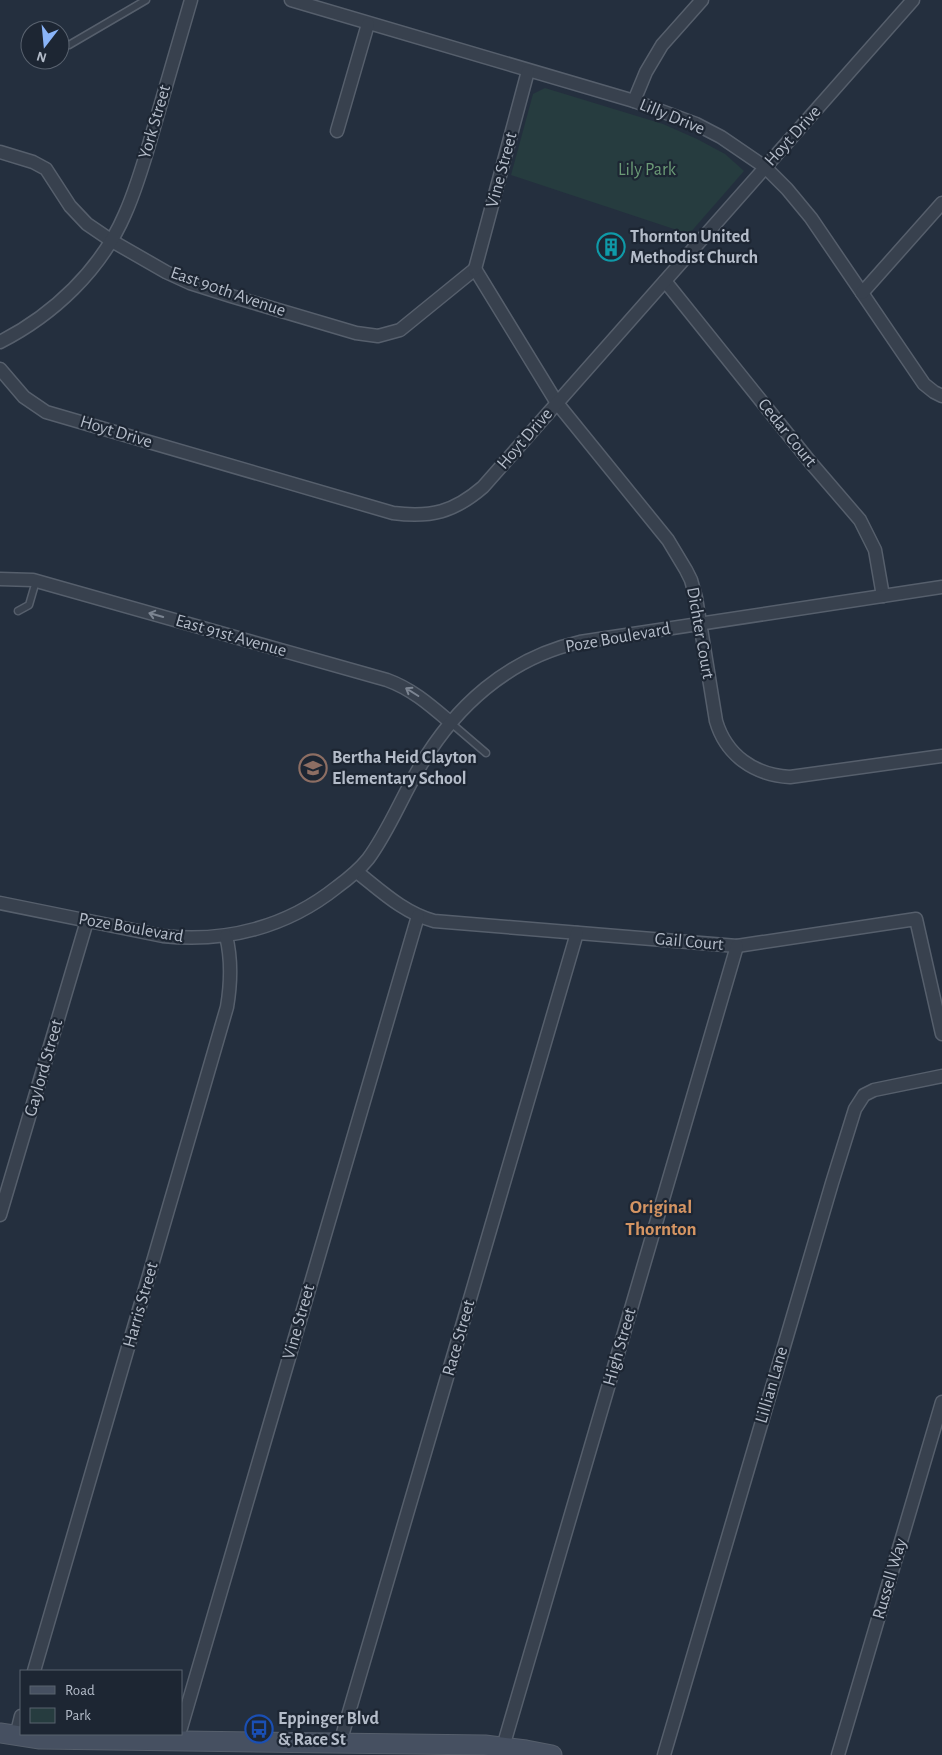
<svg xmlns="http://www.w3.org/2000/svg" width="942" height="1755" font-family="'Alegreya Sans',sans-serif">
	<style>
		.green { fill: #263c3f }
		.lines { fill: none; stroke-linecap: round; stroke-linejoin: round }
		.lane-casing { stroke: #565f6c; stroke-width: 9 }
		.street-casing { stroke: #565f6c; stroke-width: 15 }
		.secondary-casing { stroke: #565f6c; stroke-width: 21 }
		.lane { stroke: #38414e; stroke-width: 6 }
		.street { stroke: #38414e; stroke-width: 12 }
		.secondary { stroke: #465061; stroke-width: 19 }
		.oneway { stroke: #7c8592 }
		.labels { text-anchor: middle; dominant-baseline: central; stroke-width: 4.5; stroke-linejoin: round; paint-order: stroke }
		.street-label { font-size: 18px; fill: #b4bcc9; stroke: #1d2633 }
		.park-label { font-size: 18px; fill: #6b9a76; stroke: #1d2633 }
		.poi-label { font-size: 18px; font-weight: bold; fill: #b4bcc9; stroke: #1d2633; text-anchor: start }
		.neighbourhood-label { font-size: 19px; font-weight: bold; fill: #d59563; stroke: #1d2633 }
	</style>
	<rect width="100%" height="100%" fill="#242f3e"/>
	<path class="green" d="M545,88l118,36 34,15 28,15 19,17 -55,63 -178,-59 22,-81z"/>
	<g class="lines">
		<g class="lane-casing">
			<g id="lane">
				<path d="M69,45l77,-45"/>
				<path d="M18,611l11,-6 7,-24"/>
				<path d="M451,723l35,30"/>
			</g>
		</g>
		<g class="street-casing">
			<g id="street">
				<path d="M291,0l343,101 62,23 25,13 44,30 22,22 24,29 113,166 10,8 8,4"/>
				<path d="M634,101l12,-29 16,-27 40,-45"/>
				<path d="M337,131l31,-107"/>
				<path d="M0,152l33,10 13,7 24,37 17,18 25,17 54,31 24,11 41,13 125,37 22,3 22,-6 75,-61"/>
				<path d="M475,269l82,134 111,137 18,30 5,10 5,18 20,123c10,34 38,54 74,56l152,-21"/>
				<path d="M475,269l53,-198"/>
				<path d="M665,281l146,182 49,57 15,30 8,46"/>
				<path d="M862,293l80,-90"/>
				<path d="M0,342c53,-27 101,-72 125,-128 13,-29 21,-59 30,-90 12,-41 24,-83 36,-124"/>
				<path d="M0,369l24,28 22,15 347,101c38,5 61,-1 90,-26l430,-487"/>
				<path d="M0,579l33,1 354,100c25,9 43,25 63,42"/>
				<path d="M357,872c24,19 47,41 77,49l303,25 179,-27 26,115"/>
				<path d="M0,903l163,33c63,7 124,-9 174,-49 11,-8 22,-17 31,-28 20,-27 33,-60 50,-89 36,-63 90,-112 162,-128l362,-55"/>
				<path d="M0,1215l87,-294"/>
				<path d="M34,1671l193,-664c4,-24 5,-47 -1,-71"/>
				<path d="M181,1728l237,-812"/>
				<path d="M16,1736l5,-20"/>
				<path d="M340,1743l237,-810"/>
				<path d="M503,1747l234,-801"/>
				<path d="M664,1755l168,-572 23,-74 9,-14 10,-5 68,-14"/>
				<path d="M838,1755l104,-353"/>
			</g>
		</g>
		<g class="secondary-casing">
			<path id="secondary" d="M0,1733l40,6 445,6 41,5 26,5"/>
		</g>
		<use href="#lane" class="lane"/>
		<use href="#street" class="street"/>
		<use href="#secondary" class="secondary"/>
	</g>
	<defs><path id="oneway-shaft" d="M-6 0H5M1.5-3L5.5 0L1.5 3" fill="none" stroke-width="1.6" stroke-linecap="round" stroke-linejoin="round" transform="scale(1.25)"/></defs>
	<g class="oneway">
		<use href="#oneway-shaft" transform="translate(156 615) rotate(-164)"/>
		<use href="#oneway-shaft" transform="translate(412 692) rotate(-148)"/>
	</g>
	<defs>
		<g id="building-ring" transform="scale(1.4375)"><circle r="9.5" fill="#1d2633" stroke="#0f9aa8" stroke-width="1.5"/><path d="M-4-6H4V6H1V3H-1V6H-4ZM-2.5-4.3h1.7v1.8h-1.7ZM.8-4.3h1.7v1.8H.8ZM-2.5-1h1.7V.8h-1.7ZM.8-1h1.7V.8H.8Z" fill="#0f9aa8"/></g>
		<g id="school-ring" transform="scale(1.4375)"><circle r="9.5" fill="#1d2633" stroke="#8d6e63" stroke-width="1.5"/><path d="M0-5L7-2L0 1L-7-2ZM-4 1L0 2.5L4 1V4Q0 6-4 4Z" fill="#8d6e63"/></g>
		<g id="bus-ring" transform="scale(1.4375)"><circle r="9.5" fill="#1d2633" stroke="#1a4fb4" stroke-width="1.5"/><path d="M-5-6H5V4H4V6H2V4H-2V6H-4V4H-5ZM-3.5-4V0h7V-4ZM-3.5 1.2v1.5H-2V1.2ZM2 1.2v1.5H3.5V1.2Z" fill="#1a4fb4"/></g>
	</defs>
	<g fill-rule="evenodd">
		<use href="#building-ring" x="611" y="247"/>
		<use href="#school-ring" x="313" y="768"/>
		<use href="#bus-ring" x="259" y="1729"/>
	</g>
	<g class="labels">
		<g class="street-label">
			<text transform="translate(672 117) rotate(22)">Lilly Drive</text>
			<text transform="translate(155 122) rotate(-74)">York Street</text>
			<text transform="translate(793 136) rotate(-48)">Hoyt Drive</text>
			<text transform="translate(502 170) rotate(-75)">Vine Street</text>
			<text transform="translate(228 292) rotate(19)">East 90th Avenue</text>
			<text transform="translate(116 432) rotate(17)">Hoyt Drive</text>
			<text transform="translate(787 433) rotate(51)">Cedar Court</text>
			<text transform="translate(525 439) rotate(-49)">Hoyt Drive</text>
			<text transform="translate(700 633) rotate(80)">Dichter Court</text>
			<text transform="translate(231 636) rotate(16)">East 91st Avenue</text>
			<text transform="translate(618 638) rotate(-10)">Poze Boulevard</text>
			<text transform="translate(131 928) rotate(10)">Poze Boulevard</text>
			<text transform="translate(689 942) rotate(5)">Gail Court</text>
			<text transform="translate(44 1068) rotate(-74)">Gaylord Street</text>
			<text transform="translate(141 1305) rotate(-74)">Harris Street</text>
			<text transform="translate(299 1322) rotate(-74)">Vine Street</text>
			<text transform="translate(459 1338) rotate(-74)">Race Street</text>
			<text transform="translate(620 1347) rotate(-74)">High Street</text>
			<text transform="translate(772 1385) rotate(-74)">Lillian Lane</text>
			<text transform="translate(890 1579) rotate(-74)">Russell Way</text>
		</g>
		<g class="park-label">
			<text x="647" y="170">Lily Park</text>
		</g>
		<g class="poi-label">
			<text x="630" y="237">Thornton United<tspan x="630" dy="21">Methodist Church</tspan></text>
			<text x="332" y="758">Bertha Heid Clayton<tspan x="332" dy="21">Elementary School</tspan></text>
			<text x="278" y="1719">Eppinger Blvd<tspan x="278" dy="21">&amp; Race St</tspan></text>
		</g>
		<g class="neighbourhood-label">
			<text x="661" y="1207">Original<tspan x="661" dy="22">Thornton</tspan></text>
		</g>
	</g>
	<rect x="20" y="1670" width="162" height="65" fill="#1d2633" stroke="#59626f"/>
	<rect x="30" y="1686" width="25" height="8" fill="#465061" stroke="#59626f"/>
	<text x="65" y="1695" font-size="15" fill="#b4bcc9">Road</text>
	<rect x="30" y="1708" width="25" height="15" fill="#263c3f" stroke="#59626f"/>
	<text x="65" y="1720" font-size="15" fill="#b4bcc9">Park</text>
	<g transform="translate(45 45) rotate(196)"><circle r="24" fill="#1d2633" stroke="#59626f"/>
	<path d="M0-4L9 19L0 12L-9 19Z" fill="#8ab4f8"/>
	<text y="-8" font-size="14" font-weight="bold" text-anchor="middle" fill="#b4bcc9">N</text>
	</g>
</svg>
